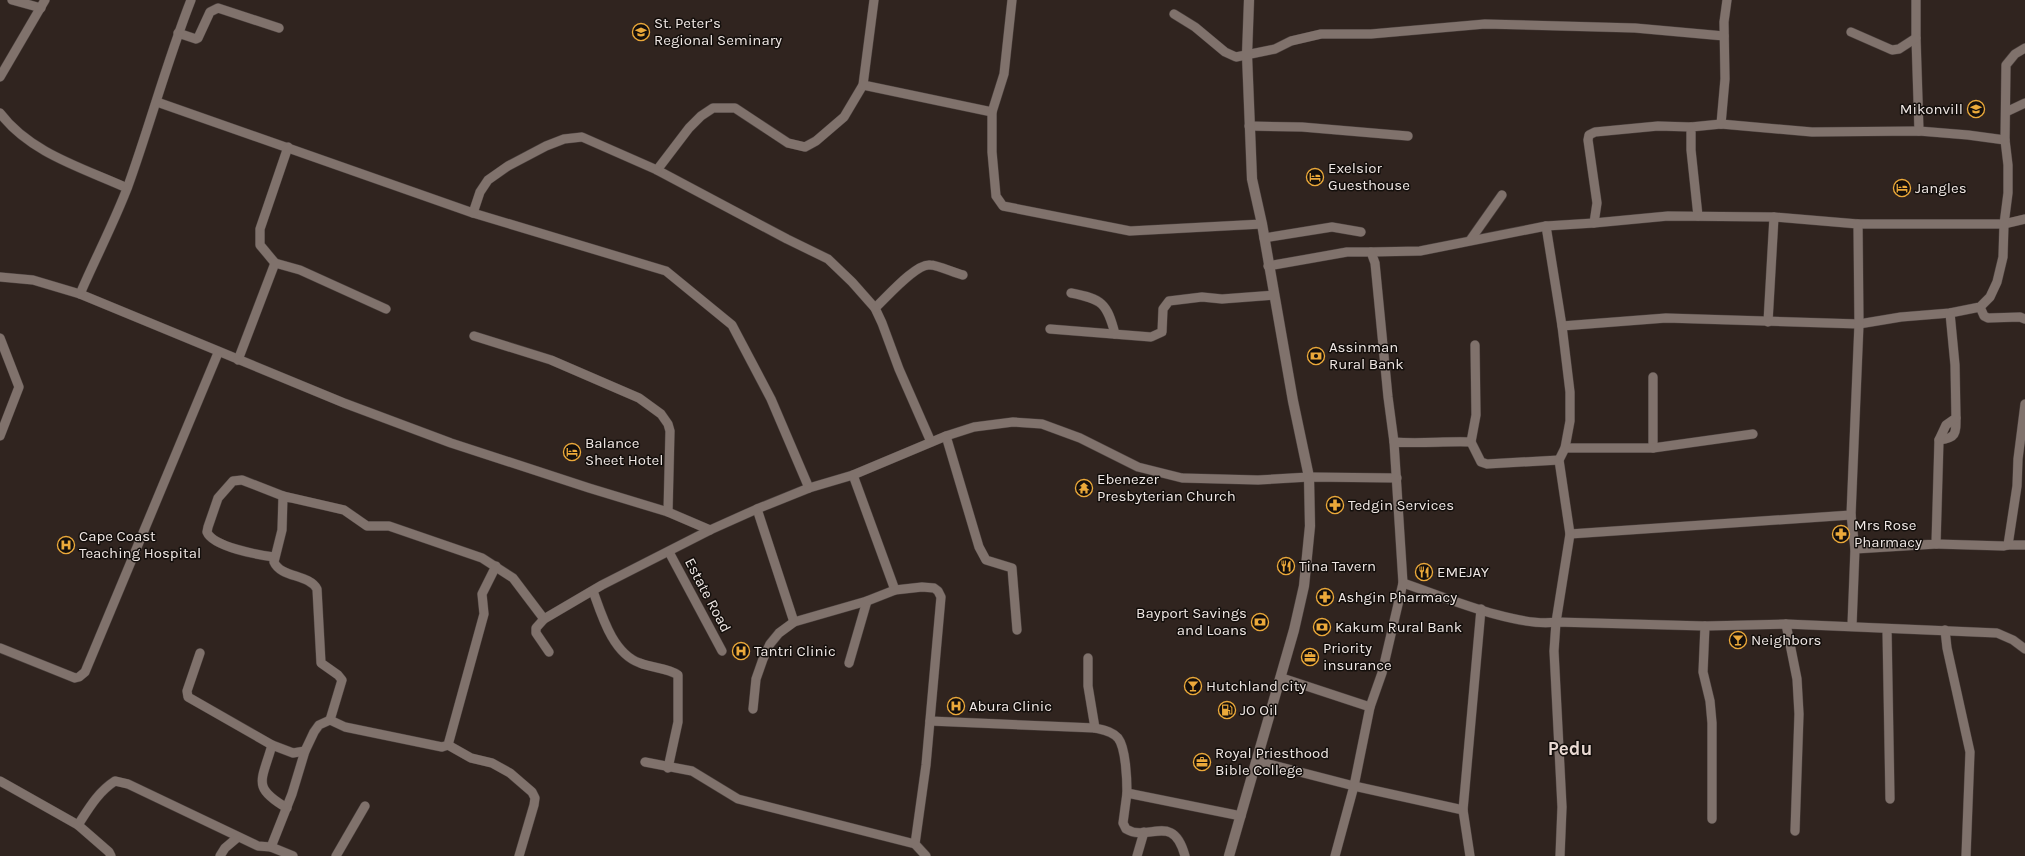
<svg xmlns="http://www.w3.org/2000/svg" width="2025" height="856" font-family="Karla,sans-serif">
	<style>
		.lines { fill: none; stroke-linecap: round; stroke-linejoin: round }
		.minor-casing { stroke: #4b413e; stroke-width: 10 }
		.secondary-casing { stroke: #4b413e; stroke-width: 11 }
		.minor { stroke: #80726c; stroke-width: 9 }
		.secondary { stroke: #80726c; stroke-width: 10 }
		.labels { text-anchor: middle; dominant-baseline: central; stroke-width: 3; stroke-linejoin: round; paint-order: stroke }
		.poi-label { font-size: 15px; fill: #efe7e4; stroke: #140f0c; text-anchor: start }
		.street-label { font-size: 15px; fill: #efe7e4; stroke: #140f0c }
		.district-label { font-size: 19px; font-weight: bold; fill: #e9d9d2; stroke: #140f0c }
	</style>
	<rect width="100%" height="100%" fill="#30241f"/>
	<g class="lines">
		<g class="minor-casing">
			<g id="minor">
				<path d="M12,0l29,8"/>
				<path d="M874,0l-11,85 -19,32 -28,24 -11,6 -17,-4 -53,-35h-22l-12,8 -12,12 -32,42 130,69 41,20 24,23 23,26 7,15 17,46 32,73"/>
				<path d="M1916,0v38l3,93"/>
				<path d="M1174,14l21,13 30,25 11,5 39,-8 16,-8 30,-7h50l114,-10 150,4 89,8"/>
				<path d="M1851,32l41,18 7,-1 17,-11"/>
				<path d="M178,33l18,6 2,-1 12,-26 8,-4 61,20"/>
				<path d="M0,77l45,-77"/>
				<path d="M863,85l129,27 12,-38 8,-74"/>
				<path d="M157,102l316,111 193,58 66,54 39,74 38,89"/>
				<path d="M992,112v40l4,44 7,10 127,25 132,-7"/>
				<path d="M2006,112l19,-9"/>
				<path d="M0,113c30,40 83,55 127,75"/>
				<path d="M1721,124l4,-45 -1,-57 3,-22"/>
				<path d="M1249,126l53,1 106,9"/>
				<path d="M473,213l7,-21 8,-12 20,-14 38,-20 18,-7 18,-2 75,33"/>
				<path d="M1698,216l-7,-66v-23l30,-3 91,8 107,-1 49,4 37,5"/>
				<path d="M1594,223l3,-20 -9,-63 1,-5 6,-3 63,-6 33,1"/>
				<path d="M1264,238l68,-11 29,5"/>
				<path d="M1471,239l31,-44"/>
				<path d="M1371,252l49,-1 126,-25 48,-3 74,-7 106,1 84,7h146l21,-5"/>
				<path d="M275,263l-15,-18v-16l28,-82"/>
				<path d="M1268,266l79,-14h24l4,11 13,134 6,45"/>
				<path d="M0,277l33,3 47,14 264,109 107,40 138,45 79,24 42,18"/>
				<path d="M1071,293c31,6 36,10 44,41"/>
				<path d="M80,294c15,-35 34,-71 48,-108 22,-61 39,-125 63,-186"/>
				<path d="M1980,307l4,9 4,2 32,-1 5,2"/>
				<path d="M875,308c11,-10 41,-45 55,-43 8,0 24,8 33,10"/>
				<path d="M1768,322l6,-105"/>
				<path d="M1562,326l104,-8 193,6 42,-7 49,-4 30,-6 10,-10 7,-15 6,-25 1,-33 4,-31v-28l-3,-25 1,-75 9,-11 10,-6"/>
				<path d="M1050,329l101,8 11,-5 1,-23 6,-8 33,-4 20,2 52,-4"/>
				<path d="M474,336l77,24 88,38 22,16 7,10 2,7 -2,81"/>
				<path d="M0,338l19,49 -19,49"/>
				<path d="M238,360l37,-97 25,7 86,39"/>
				<path d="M946,436l33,111 7,13 26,8 5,62"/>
				<path d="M1939,440c17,-2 17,-6 17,-22"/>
				<path d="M1471,442l10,20 6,2 72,-4"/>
				<path d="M1565,448h88v-71"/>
				<path d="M1653,448l100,-14"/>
				<path d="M853,475l42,115"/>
				<path d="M757,509l37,113"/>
				<path d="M1570,534l281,-19"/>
				<path d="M1936,544l68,2 4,-1 9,-59 1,-27 7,-55"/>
				<path d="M2008,545h17"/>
				<path d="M1855,549l81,-5 3,-104 7,-15 10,-7 -1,-53 -5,-52"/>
				<path d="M669,552l53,99"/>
				<path d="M274,557c-15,-2 -61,-10 -67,-25l1,-5 10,-29 15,-17 9,-1 41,16"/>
				<path d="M1403,583c39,13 114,45 153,39l14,-88 -11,-74 6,-12 5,-27v-29l-8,-66 -16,-100"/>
				<path d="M593,591c9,25 20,63 47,72 12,5 28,5 38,12v47l-10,46"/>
				<path d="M1786,624l11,55 2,35 -4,117"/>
				<path d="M1852,625l3,-76 -4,-34 8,-191 -1,-100"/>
				<path d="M1705,626l-2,46 7,29 2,22v96"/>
				<path d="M1887,629l3,170"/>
				<path d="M1945,630l2,18 23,104 -4,104"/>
				<path d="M0,648l75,30 4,-1 6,-5 133,-319"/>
				<path d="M549,652l-13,-19v-5l8,-9 58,-34 108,-55 47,-21 52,-21 44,-13 93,-39 28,-9 39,-5 29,2 38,14 58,29 44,11 76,2 51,-3 88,1"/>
				<path d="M200,653l-13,38 1,6 84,48 21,8 12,-2"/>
				<path d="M1088,658v28l7,42"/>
				<path d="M849,663l18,-62"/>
				<path d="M1282,678l88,29 12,-34 21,-90 -9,-141c26,2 51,-1 77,0l5,-27 -1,-70"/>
				<path d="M753,709l3,-30 7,-20 7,-15 9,-11 15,-11 73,-21 28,-11 27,-3 12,1 4,3 3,6 -15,168 -11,79 11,12"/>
				<path d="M330,720l12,-40 -4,-5 -17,-12 -4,-74c-8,-15 -36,-11 -43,-27l8,-32 1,-34 61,14 23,16h22l93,32 31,20 31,41"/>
				<path d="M930,721l165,7c8,2 17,3 23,10 8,10 9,43 9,55l114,23"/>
				<path d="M272,745c-10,36 -21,42 15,63"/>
				<path d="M448,745l23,13 21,5 18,10 22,19 3,6 -1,7 -15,51"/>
				<path d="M1257,761l97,25 16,-79"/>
				<path d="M645,762l47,9 46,28 177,45"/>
				<path d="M0,781l78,44 31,27 2,4"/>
				<path d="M1127,793l-4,30 3,6c23,14 47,-18 59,27"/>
				<path d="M78,825c11,-17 20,-33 37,-44l13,3 130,62 13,1 22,9"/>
				<path d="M271,847l21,-53 13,-43 9,-19 5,-7 11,-5 15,7 97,20 6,-2 36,-131 -2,-20 14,-28"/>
				<path d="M220,856l5,-8 13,-11"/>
				<path d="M336,856l29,-50"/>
				<path d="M1137,856l7,-24"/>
				<path d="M1335,856l19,-70 109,24"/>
				<path d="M1470,856l-7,-46 18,-201"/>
				<path d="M1560,856l2,-49 -8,-156 2,-29 149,4 81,-2 211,9 16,7 12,9"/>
			</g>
		</g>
		<g class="secondary-casing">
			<path id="secondary" d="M1229,856l65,-226 10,-44 6,-60 -1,-49 -16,-76 -31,-177 -10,-45 -5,-124 2,-55"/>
		</g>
		<use href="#minor" class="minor"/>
		<use href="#secondary" class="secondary"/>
	</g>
	<defs>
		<g id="university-ring" transform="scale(0.9)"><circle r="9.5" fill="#140f0c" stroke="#eba93a" stroke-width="1.5"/><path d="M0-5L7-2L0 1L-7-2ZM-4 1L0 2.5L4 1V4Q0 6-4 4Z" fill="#eba93a"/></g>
		<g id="school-ring" transform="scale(0.9)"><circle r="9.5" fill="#140f0c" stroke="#eba93a" stroke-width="1.5"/><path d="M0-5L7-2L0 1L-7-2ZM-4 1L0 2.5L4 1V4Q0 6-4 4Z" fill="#eba93a"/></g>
		<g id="hotel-ring" transform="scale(0.9)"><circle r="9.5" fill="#140f0c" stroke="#eba93a" stroke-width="1.5"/><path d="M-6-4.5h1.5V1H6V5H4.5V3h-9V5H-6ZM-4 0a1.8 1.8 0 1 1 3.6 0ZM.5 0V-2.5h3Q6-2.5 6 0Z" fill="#eba93a"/></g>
		<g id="bank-ring" transform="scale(0.9)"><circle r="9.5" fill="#140f0c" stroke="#eba93a" stroke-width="1.5"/><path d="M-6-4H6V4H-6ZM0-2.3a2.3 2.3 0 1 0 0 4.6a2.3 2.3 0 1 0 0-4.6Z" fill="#eba93a"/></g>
		<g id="temple-ring" transform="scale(0.9)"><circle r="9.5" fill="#140f0c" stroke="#eba93a" stroke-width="1.5"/><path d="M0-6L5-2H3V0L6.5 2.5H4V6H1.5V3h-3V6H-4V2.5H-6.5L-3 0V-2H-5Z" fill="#eba93a"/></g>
		<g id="pharmacy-ring" transform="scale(0.9)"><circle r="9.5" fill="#140f0c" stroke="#eba93a" stroke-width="1.5"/><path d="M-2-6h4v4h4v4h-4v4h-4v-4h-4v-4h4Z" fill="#eba93a"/></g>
		<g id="hospital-ring" transform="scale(0.9)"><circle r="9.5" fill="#140f0c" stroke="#eba93a" stroke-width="1.5"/><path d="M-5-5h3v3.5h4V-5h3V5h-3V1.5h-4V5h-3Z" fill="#eba93a"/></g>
		<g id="restaurant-ring" transform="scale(0.9)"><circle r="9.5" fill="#140f0c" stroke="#eba93a" stroke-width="1.5"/><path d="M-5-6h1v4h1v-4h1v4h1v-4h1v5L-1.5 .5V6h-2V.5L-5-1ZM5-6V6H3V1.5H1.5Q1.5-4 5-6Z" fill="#eba93a"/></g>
		<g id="bar-ring" transform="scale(0.9)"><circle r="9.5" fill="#140f0c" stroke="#eba93a" stroke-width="1.5"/><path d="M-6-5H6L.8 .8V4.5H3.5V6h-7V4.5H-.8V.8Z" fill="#eba93a"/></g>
		<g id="office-ring" transform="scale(0.9)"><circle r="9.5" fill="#140f0c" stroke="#eba93a" stroke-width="1.5"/><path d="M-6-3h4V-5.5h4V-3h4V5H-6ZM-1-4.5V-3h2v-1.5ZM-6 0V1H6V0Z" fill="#eba93a"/></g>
		<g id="fuel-ring" transform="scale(0.9)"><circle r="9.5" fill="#140f0c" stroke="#eba93a" stroke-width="1.5"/><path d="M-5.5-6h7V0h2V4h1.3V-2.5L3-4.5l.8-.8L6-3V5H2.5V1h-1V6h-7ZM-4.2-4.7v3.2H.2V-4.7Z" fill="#eba93a"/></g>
	</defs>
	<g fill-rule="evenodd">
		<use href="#university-ring" x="641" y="32"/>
		<use href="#school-ring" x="1976" y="109"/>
		<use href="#hotel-ring" x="1315" y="177"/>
		<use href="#hotel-ring" x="1902" y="188"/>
		<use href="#bank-ring" x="1316" y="356"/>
		<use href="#hotel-ring" x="572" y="452"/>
		<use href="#temple-ring" x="1084" y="488"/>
		<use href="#pharmacy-ring" x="1335" y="505"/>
		<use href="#pharmacy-ring" x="1841" y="534"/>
		<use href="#hospital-ring" x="66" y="545"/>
		<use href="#restaurant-ring" x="1286" y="566"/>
		<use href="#restaurant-ring" x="1424" y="572"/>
		<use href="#pharmacy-ring" x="1325" y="597"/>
		<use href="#bank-ring" x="1260" y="622"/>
		<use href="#bank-ring" x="1322" y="627"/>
		<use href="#bar-ring" x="1738" y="640"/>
		<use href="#hospital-ring" x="741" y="651"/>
		<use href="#office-ring" x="1310" y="657"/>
		<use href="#bar-ring" x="1193" y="686"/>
		<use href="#hospital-ring" x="956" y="706"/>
		<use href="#fuel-ring" x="1227" y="710"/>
		<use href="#office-ring" x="1202" y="762"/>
	</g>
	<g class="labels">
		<g class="poi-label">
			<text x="654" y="23">St. Peter’s<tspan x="654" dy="17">Regional Seminary</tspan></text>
			<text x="1963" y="109" text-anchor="end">Mikonvill</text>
			<text x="1328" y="168">Exelsior<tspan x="1328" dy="17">Guesthouse</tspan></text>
			<text x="1915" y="188">Jangles</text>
			<text x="1329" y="347">Assinman<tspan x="1329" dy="17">Rural Bank</tspan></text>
			<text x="585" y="443">Balance<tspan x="585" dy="17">Sheet Hotel</tspan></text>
			<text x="1097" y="479">Ebenezer<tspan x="1097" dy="17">Presbyterian Church</tspan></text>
			<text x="1348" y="505">Tedgin Services</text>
			<text x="1854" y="525">Mrs Rose<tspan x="1854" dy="17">Pharmacy</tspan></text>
			<text x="79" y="536">Cape Coast<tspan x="79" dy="17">Teaching Hospital</tspan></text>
			<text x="1299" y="566">Tina Tavern</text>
			<text x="1437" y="572">EMEJAY</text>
			<text x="1338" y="597">Ashgin Pharmacy</text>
			<text x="1247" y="613" text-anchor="end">Bayport Savings<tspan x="1247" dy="17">and Loans</tspan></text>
			<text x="1335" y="627">Kakum Rural Bank</text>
			<text x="1751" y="640">Neighbors</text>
			<text x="1323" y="648">Priority<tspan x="1323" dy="17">insurance</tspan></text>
			<text x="754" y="651">Tantri Clinic</text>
			<text x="1206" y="686">Hutchland city</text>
			<text x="969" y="706">Abura Clinic</text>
			<text x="1240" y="710">JO Oil</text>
			<text x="1215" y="753">Royal Priesthood<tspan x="1215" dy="17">Bible College</tspan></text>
		</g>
		<g class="street-label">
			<text transform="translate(708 595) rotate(62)">Estate Road</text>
		</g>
		<g class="district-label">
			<text x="1570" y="749">Pedu</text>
		</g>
	</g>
</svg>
